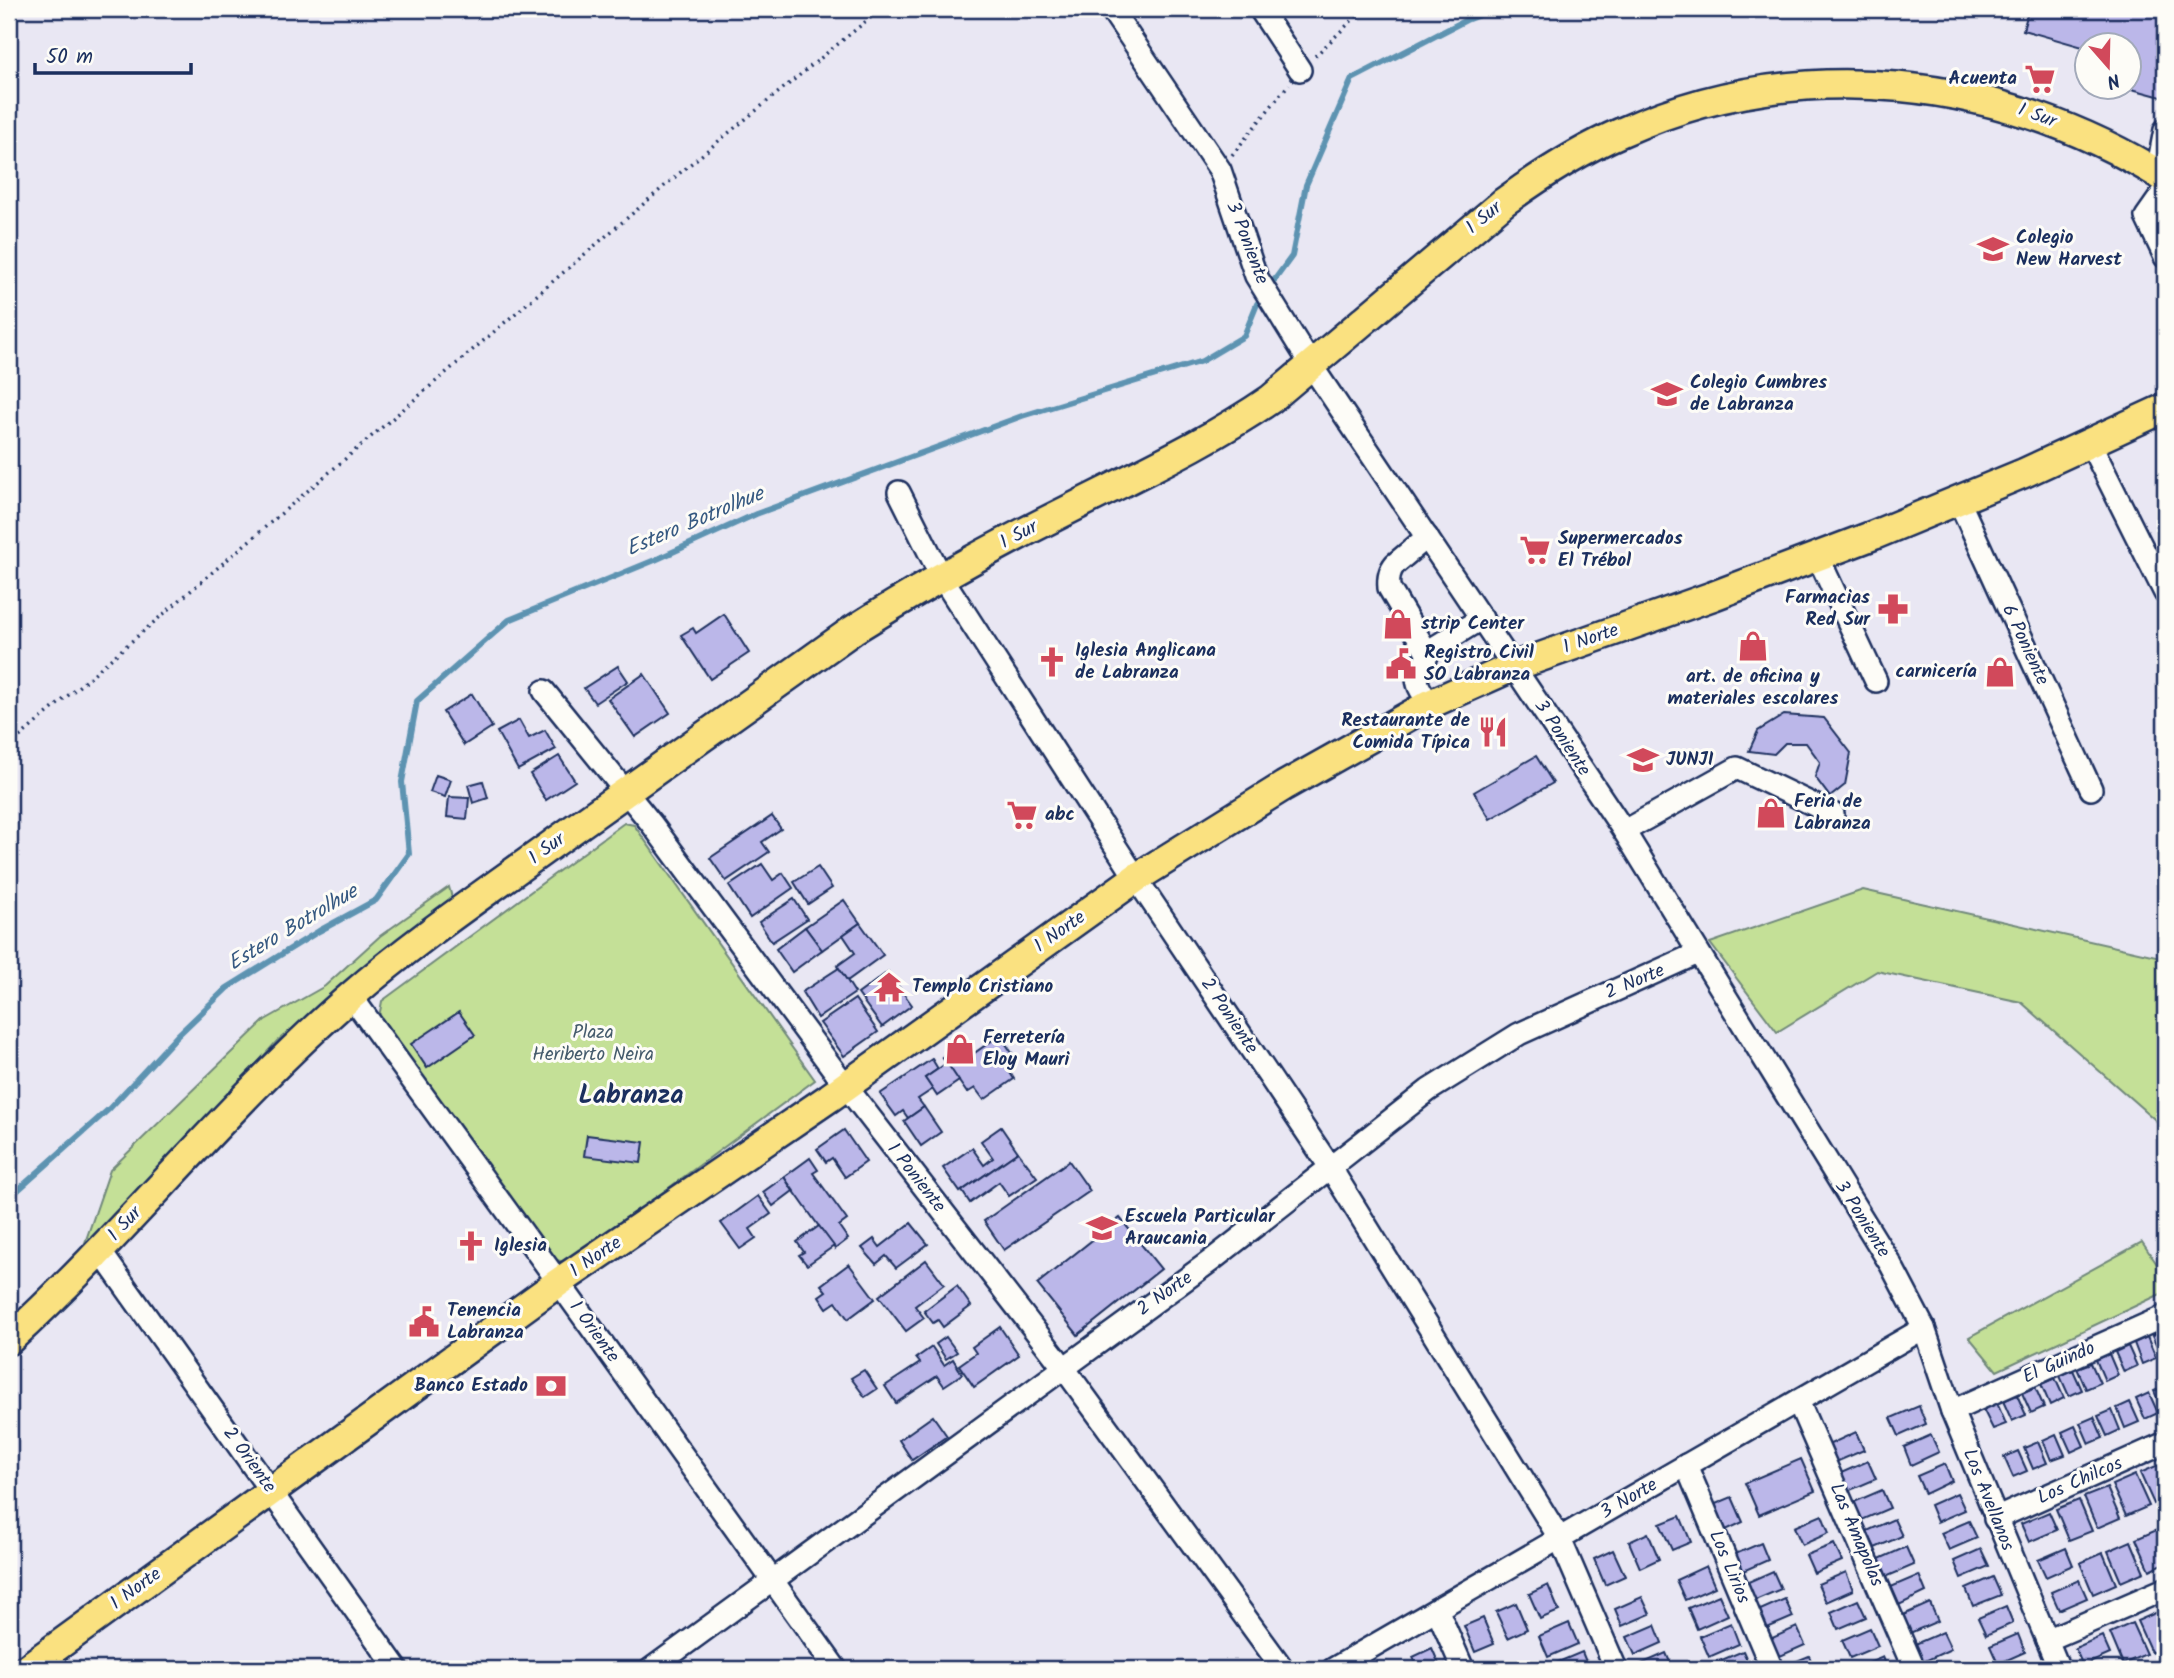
<svg xmlns="http://www.w3.org/2000/svg" width="2174" height="1678" font-family="Kalam,sans-serif">
	<style>
		.green { fill: #c4e097; stroke: #70887a; stroke-width: 2 }
		.lines { fill: none; stroke-linecap: round; stroke-linejoin: round }
		.stream { stroke: #5d93b1; stroke-width: 6 }
		.building { fill: #bbb7e9; stroke: #1b2f5e; stroke-width: 2 }
		.minor-casing { stroke: #1b2f5e; stroke-width: 26 }
		.major-casing { stroke: #1b2f5e; stroke-width: 33 }
		.path { stroke: #1b2f5e; stroke-width: 3.5; stroke-dasharray: 2 5; stroke-linecap: butt }
		.minor { stroke: #fdfcf7; stroke-width: 21 }
		.major { stroke: #fae180; stroke-width: 28 }
		.labels { text-anchor: middle; dominant-baseline: central; stroke-width: 6; stroke-linejoin: round; paint-order: stroke }
		.poi-label { font-size: 19px; font-weight: bold; fill: #1b2f5e; stroke: #fdfcf7; text-anchor: start }
		.street-label { font-size: 19px; fill: #1b2f5e; stroke: #fdfcf7 }
		.park-label { font-size: 19px; fill: #455b6c; stroke: #fdfcf7 }
		.water-label { font-size: 21px; font-style: italic; fill: #365981; stroke: #fdfcf7 }
		.district-label { font-size: 26px; font-weight: bold; fill: #1b2f5e; stroke: #fdfcf7 }
	</style>
	<rect width="100%" height="100%" fill="#e9e7f3"/>
	<filter id="ink" filterUnits="userSpaceOnUse"><feTurbulence type="fractalNoise" baseFrequency=".0143" numOctaves="2"/><feDisplacementMap in="SourceGraphic" scale="14" xChannelSelector="R" yChannelSelector="G"/><feConvolveMatrix kernelMatrix="1 2 1 2 8 2 1 2 1" color-interpolation-filters="sRGB"/></filter>
	<g filter="url(#ink)">
		<g class="green">
			<path d="M624,823l10,2 181,255 -248,183 -17,-5 -171,-241 3,-16z"/>
			<path d="M449,887l4,14 -176,140 -200,225 33,-96 155,-150 60,-34 55,-50z"/>
			<path d="M1863,890l302,68v165l-4,2 -140,-123 -144,-31 -100,61 -67,-89z"/>
			<path d="M2142,1242l23,34v16l-168,79 -28,-34z"/>
		</g>
		<g class="lines">
			<path class="stream" d="M9,1198l100,-89 68,-73 50,-48 92,-57 57,-31 33,-46 -7,-72 15,-81 92,-81 146,-60 101,-46 266,-98 180,-55 42,-25 13,-32 35,-48 14,-71 46,-106 114,-59 29,-11"/>
		</g>
		<g class="building">
			<path d="M2029,9h136v89l-37,-10 5,-27 -5,-1v-14h-42v2l-63,-18z"/>
			<path d="M724,614l25,39 -39,26 -29,-44 12,-7 3,5z"/>
			<path d="M618,666l10,15 -33,22 -11,-15z"/>
			<path d="M644,674l26,39 -35,24 -27,-38z"/>
			<path d="M472,694l20,33 -28,18 -21,-33z"/>
			<path d="M1784,715l40,3 27,35 -6,32 -15,12 -15,-20 5,-15 -14,-19h-21l-11,11 -25,-3 9,-20z"/>
			<path d="M519,720l10,18 16,-8 11,19 -38,21 -21,-38z"/>
			<path d="M559,756l16,25 -29,19 -16,-26z"/>
			<path d="M1536,756l17,27 -63,36 -16,-27z"/>
			<path d="M436,775l15,5 -6,17 -15,-5z"/>
			<path d="M483,781l5,17 -15,5 -5,-18z"/>
			<path d="M449,797l20,1 -2,21 -20,-2z"/>
			<path d="M772,816l9,13 -19,13 7,10 -43,29 -16,-23z"/>
			<path d="M762,864l11,16 10,-7 10,15 -43,30 -21,-32z"/>
			<path d="M818,867l14,21 -24,16 -14,-22z"/>
			<path d="M794,899l13,20 -35,23 -13,-20z"/>
			<path d="M844,900l16,23 -38,27 -17,-23z"/>
			<path d="M860,923l23,32 -36,26 -10,-15 18,-13 -12,-18z"/>
			<path d="M805,927l17,23 -30,22 -16,-23z"/>
			<path d="M839,968l16,25 -37,25 -16,-26z"/>
			<path d="M888,972l24,33 -30,22 -24,-33z"/>
			<path d="M855,999l23,33 -34,24 -24,-33z"/>
			<path d="M459,1012l16,23 -48,33 -16,-24z"/>
			<path d="M1000,1035l14,21 -10,7 10,16 -30,21 -9,-12 -8,5 -25,-36 12,-8 9,12z"/>
			<path d="M932,1059l6,10 -13,9 8,11 -15,10 6,8 -16,11 -5,-7 -7,5 -16,-22z"/>
			<path d="M947,1063l12,18 -22,15 -12,-18z"/>
			<path d="M924,1107l17,25 -20,14 -17,-25z"/>
			<path d="M1001,1127l17,25 -58,40 -17,-24 29,-20 12,17 9,-7 -12,-17z"/>
			<path d="M844,1130l22,32 -21,15 -13,-19 -6,4 -9,-13z"/>
			<path d="M587,1135l57,7 -3,21 -57,-7z"/>
			<path d="M1018,1152l19,25 -28,19 -10,-14 -29,21 -8,-12z"/>
			<path d="M810,1158l8,12 -5,3 34,47 -8,6 9,13 -13,10 -51,-72z"/>
			<path d="M1069,1161l21,30 -86,59 -20,-29z"/>
			<path d="M784,1177l9,14 -20,15 -10,-14z"/>
			<path d="M758,1196l13,18 -21,15 6,9 -16,11 -19,-26z"/>
			<path d="M1120,1218l41,51 -83,66 -41,-51z"/>
			<path d="M911,1223l17,21 -32,24 -10,-12 -10,8 -14,-16 12,-9 6,8z"/>
			<path d="M819,1226l15,20 -27,19 -8,-10 5,-3 -7,-10z"/>
			<path d="M926,1260l18,24 -29,22 9,12 -18,13 -27,-35z"/>
			<path d="M849,1264l26,35 -27,20 -12,-17 -9,6 -8,-12 7,-5 -5,-6z"/>
			<path d="M957,1286l14,20 -28,21 -5,-7 -5,3 -9,-12z"/>
			<path d="M1000,1327l19,28 -45,32 -15,-22 17,-12 -4,-6z"/>
			<path d="M2165,1330v24l-4,2 -9,-20z"/>
			<path d="M946,1337l11,15 -11,7 -10,-15z"/>
			<path d="M2147,1337l9,21 -14,6 -8,-21z"/>
			<path d="M2128,1346l9,20 -13,6 -9,-20z"/>
			<path d="M932,1347l12,18 9,-6 9,15 -18,12 -7,-10 -41,27 -11,-17 35,-23 -4,-5z"/>
			<path d="M2109,1354l9,21 -13,6 -9,-21z"/>
			<path d="M2091,1363l9,20 -14,6 -9,-21z"/>
			<path d="M864,1370l13,19 -12,8 -14,-19z"/>
			<path d="M2073,1370l9,20 -13,6 -9,-20z"/>
			<path d="M2055,1378l9,20 -14,7 -9,-21z"/>
			<path d="M2165,1386v24l-2,1 -9,-20z"/>
			<path d="M2035,1387l9,20 -13,6 -9,-20z"/>
			<path d="M2149,1393l9,20 -13,6 -9,-20z"/>
			<path d="M2017,1395l9,20 -14,6 -9,-20z"/>
			<path d="M2130,1402l9,20 -14,6 -8,-20z"/>
			<path d="M1997,1403l9,21 -13,5 -10,-20z"/>
			<path d="M1919,1406l7,18 -27,12 -8,-18z"/>
			<path d="M2112,1410l8,20 -13,6 -9,-20z"/>
			<path d="M933,1416l14,20 -35,24 -13,-20z"/>
			<path d="M2094,1417l9,21 -14,6 -9,-21z"/>
			<path d="M2075,1426l9,20 -13,6 -9,-20z"/>
			<path d="M1856,1432l8,18 -28,12 -8,-17z"/>
			<path d="M2056,1434l9,21 -14,5 -8,-20z"/>
			<path d="M1931,1435l8,17 -28,13 -7,-18z"/>
			<path d="M2038,1442l9,21 -14,6 -9,-21z"/>
			<path d="M2018,1451l9,20 -14,6 -9,-20z"/>
			<path d="M1801,1459l14,32 -56,24 -14,-32z"/>
			<path d="M1868,1461l8,18 -28,12 -7,-18z"/>
			<path d="M2163,1463l2,5v31l-11,5 -14,-31z"/>
			<path d="M1945,1464l7,17 -27,13 -8,-18z"/>
			<path d="M2135,1475l14,31 -23,10 -14,-31z"/>
			<path d="M2107,1488l13,30 -23,10 -13,-31z"/>
			<path d="M1882,1490l8,18 -28,12 -8,-18z"/>
			<path d="M1957,1493l8,17 -28,12 -7,-17z"/>
			<path d="M1732,1497l11,25 -19,9 -11,-26z"/>
			<path d="M2079,1500l13,31 -23,9 -13,-31z"/>
			<path d="M2049,1512l8,18 -28,12 -8,-18z"/>
			<path d="M1822,1515l7,18 -27,12 -8,-18z"/>
			<path d="M1680,1516l11,26 -19,8 -12,-26z"/>
			<path d="M1894,1519l8,17 -27,12 -8,-17z"/>
			<path d="M1969,1521l8,17 -28,12 -8,-17z"/>
			<path d="M2159,1529l6,14v20l-15,7 -14,-31z"/>
			<path d="M1648,1533l11,26 -19,9 -11,-26z"/>
			<path d="M2131,1541l13,31 -23,10 -13,-31z"/>
			<path d="M1761,1543l7,17 -27,12 -8,-17z"/>
			<path d="M1834,1544l8,17 -28,12 -8,-18z"/>
			<path d="M1906,1547l8,18 -28,12 -7,-18z"/>
			<path d="M2066,1548l7,17 -27,12 -8,-17z"/>
			<path d="M1981,1549l8,17 -28,12 -7,-17z"/>
			<path d="M1613,1550l12,26 -20,9 -11,-26z"/>
			<path d="M2103,1553l13,31 -23,10 -13,-31z"/>
			<path d="M1706,1566l9,21 -30,13 -9,-20z"/>
			<path d="M1773,1571l8,18 -28,12 -7,-18z"/>
			<path d="M1846,1572l7,18 -27,12 -8,-18z"/>
			<path d="M1919,1575l7,17 -27,13 -8,-18z"/>
			<path d="M1993,1577l8,18 -28,11 -7,-17z"/>
			<path d="M2079,1580l8,18 -28,12 -8,-18z"/>
			<path d="M1548,1585l11,26 -19,8 -11,-25z"/>
			<path d="M1719,1595l9,20 -31,14 -9,-21z"/>
			<path d="M1642,1597l8,17 -28,12 -7,-17z"/>
			<path d="M1785,1599l8,18 -28,12 -7,-18z"/>
			<path d="M1858,1600l8,17 -28,12 -7,-17z"/>
			<path d="M1516,1603l11,26 -19,9 -12,-26z"/>
			<path d="M1930,1603l8,18 -28,12 -7,-18z"/>
			<path d="M2006,1606l7,17 -27,12 -8,-17z"/>
			<path d="M2160,1611l5,12v23l-14,6 -14,-31z"/>
			<path d="M1483,1618l11,26 -19,8 -11,-26z"/>
			<path d="M1569,1623l9,21 -30,13 -9,-21z"/>
			<path d="M1731,1623l8,21 -30,13 -9,-21z"/>
			<path d="M2132,1623l14,31 -23,10 -13,-31z"/>
			<path d="M1655,1625l7,18 -27,12 -8,-18z"/>
			<path d="M1797,1627l8,18 -27,12 -8,-18z"/>
			<path d="M1870,1628l8,18 -28,12 -8,-18z"/>
			<path d="M1943,1632l8,17 -28,13 -8,-18z"/>
			<path d="M2018,1634l7,18 -27,12 -8,-18z"/>
			<path d="M2102,1636l8,18 -27,12 -8,-18z"/>
			<path d="M1432,1648l9,21h-23l-5,-12z"/>
			<path d="M1743,1651l8,18h-37l-2,-5z"/>
			<path d="M1582,1652l7,17h-36l-2,-4z"/>
			<path d="M1666,1653l7,16h-32l-2,-4z"/>
			<path d="M1809,1656l6,13h-33v-2z"/>
			<path d="M1883,1657l5,12h-33z"/>
		</g>
		<g class="lines">
			<g class="minor-casing">
				<g id="minor">
					<path d="M1111,9l109,161 36,106 55,89 313,466 267,434 33,63 28,83 107,258"/>
					<path d="M1260,9l40,61"/>
					<path d="M2157,172l8,-42"/>
					<path d="M2165,190l-19,27 19,40"/>
					<path d="M2090,443l75,150"/>
					<path d="M899,492l42,84 195,302 194,289 230,372 56,130"/>
					<path d="M1959,501l132,288"/>
					<path d="M1427,537l-32,27c-6,7 -7,14 -6,24l38,64c1,13 -13,20 -9,32 2,7 8,14 12,20"/>
					<path d="M1818,557l58,124"/>
					<path d="M1427,652l55,-34"/>
					<path d="M544,691l107,132 194,262 219,283 219,301"/>
					<path d="M1624,831l113,-63 96,46"/>
					<path d="M351,996l219,302 266,371"/>
					<path d="M100,1251l297,418"/>
					<path d="M1798,1401l116,268"/>
					<path d="M1952,1411l213,-95"/>
					<path d="M1686,1465l86,204"/>
					<path d="M1995,1519l170,-76"/>
					<path d="M1437,1609l26,60"/>
					<path d="M2047,1640l118,-51"/>
					<path d="M651,1669l561,-409 217,-170 90,-56 179,-81"/>
					<path d="M1333,1669l591,-341"/>
				</g>
			</g>
			<g class="major-casing">
				<g id="major">
					<path d="M9,1340c119,-109 219,-237 341,-343 64,-56 135,-104 204,-154 100,-71 200,-142 299,-213 68,-43 137,-81 209,-117 70,-36 144,-69 209,-114l233,-197c37,-27 76,-52 118,-70 178,-80 380,-56 543,46"/>
					<path d="M26,1669l533,-387 270,-184 307,-220 148,-92 146,-82 85,-38 198,-70 161,-61 150,-62 141,-65"/>
				</g>
			</g>
			<g class="path">
				<path d="M1315,56l49,-47"/>
				<path d="M1232,155l57,-71"/>
				<path d="M9,746l679,-580 193,-157"/>
			</g>
			<use href="#minor" class="minor"/>
			<use href="#major" class="major"/>
		</g>
	</g>
	<defs>
		<g id="supermarket-bare" transform="scale(2.415)"><path d="M-6-5.5h2.5l.6 2H6L4.5 2H-2.5L-4.4-4H-6ZM-1.5 3.2a1.3 1.3 0 1 0 .1 0ZM3 3.2a1.3 1.3 0 1 0 .1 0Z" fill="#d1495b" stroke="#fdfcf7" stroke-width="2.5" paint-order="stroke"/></g>
		<g id="school-bare" transform="scale(2.415)"><path d="M0-5L7-2L0 1L-7-2ZM-4 1L0 2.5L4 1V4Q0 6-4 4Z" fill="#d1495b" stroke="#fdfcf7" stroke-width="2.5" paint-order="stroke"/></g>
		<g id="pharmacy-bare" transform="scale(2.415)"><path d="M-2-6h4v4h4v4h-4v4h-4v-4h-4v-4h4Z" fill="#d1495b" stroke="#fdfcf7" stroke-width="2.5" paint-order="stroke"/></g>
		<g id="shop-bare" transform="scale(2.415)"><path d="M-5-2.5h2.3a2.7 3.5 0 0 1 5.4 0H5L5.5 6h-11ZM-1.5-2.5h3a1.5 2.3 0 0 0-3 0Z" fill="#d1495b" stroke="#fdfcf7" stroke-width="2.5" paint-order="stroke"/></g>
		<g id="church-bare" transform="scale(2.415)"><path d="M-1.2-6h2.4v3.5h3.3v2.4h-3.3V6h-2.4V-.1h-3.3v-2.4h3.3Z" fill="#d1495b" stroke="#fdfcf7" stroke-width="2.5" paint-order="stroke"/></g>
		<g id="civic-bare" transform="scale(2.415)"><path d="M-.6-6.5H3V-4.5H.6V-3L4-1V1h2V6H-6V1h2V-1L-.6-3ZM-1.2 2.5V6h2.4V2.5Z" fill="#d1495b" stroke="#fdfcf7" stroke-width="2.5" paint-order="stroke"/></g>
		<g id="restaurant-bare" transform="scale(2.415)"><path d="M-5-6h1v4h1v-4h1v4h1v-4h1v5L-1.5 .5V6h-2V.5L-5-1ZM5-6V6H3V1.5H1.5Q1.5-4 5-6Z" fill="#d1495b" stroke="#fdfcf7" stroke-width="2.5" paint-order="stroke"/></g>
		<g id="temple-bare" transform="scale(2.415)"><path d="M0-6L5-2H3V0L6.5 2.5H4V6H1.5V3h-3V6H-4V2.5H-6.5L-3 0V-2H-5Z" fill="#d1495b" stroke="#fdfcf7" stroke-width="2.5" paint-order="stroke"/></g>
		<g id="bank-bare" transform="scale(2.415)"><path d="M-6-4H6V4H-6ZM0-2.3a2.3 2.3 0 1 0 0 4.6a2.3 2.3 0 1 0 0-4.6Z" fill="#d1495b" stroke="#fdfcf7" stroke-width="2.5" paint-order="stroke"/></g>
	</defs>
	<g fill-rule="evenodd">
		<use href="#supermarket-bare" x="2040" y="79"/>
		<use href="#school-bare" x="1993" y="249"/>
		<use href="#school-bare" x="1667" y="394"/>
		<use href="#supermarket-bare" x="1535" y="550"/>
		<use href="#pharmacy-bare" x="1893" y="609"/>
		<use href="#shop-bare" x="1398" y="624"/>
		<use href="#shop-bare" x="1753" y="646"/>
		<use href="#church-bare" x="1052" y="662"/>
		<use href="#civic-bare" x="1401" y="664"/>
		<use href="#shop-bare" x="2000" y="672"/>
		<use href="#restaurant-bare" x="1493" y="732"/>
		<use href="#school-bare" x="1643" y="760"/>
		<use href="#shop-bare" x="1771" y="813"/>
		<use href="#supermarket-bare" x="1022" y="815"/>
		<use href="#temple-bare" x="889" y="987"/>
		<use href="#shop-bare" x="960" y="1049"/>
		<use href="#school-bare" x="1102" y="1228"/>
		<use href="#church-bare" x="471" y="1246"/>
		<use href="#civic-bare" x="424" y="1322"/>
		<use href="#bank-bare" x="551" y="1386"/>
	</g>
	<g class="labels">
		<g class="poi-label">
			<text x="2017" y="79" text-anchor="end">Acuenta</text>
			<text x="2016" y="238">Colegio<tspan x="2016" dy="22">New Harvest</tspan></text>
			<text x="1690" y="383">Colegio Cumbres<tspan x="1690" dy="22">de Labranza</tspan></text>
			<text x="1558" y="539">Supermercados<tspan x="1558" dy="22">El Trébol</tspan></text>
			<text x="1870" y="598" text-anchor="end">Farmacias<tspan x="1870" dy="22">Red Sur</tspan></text>
			<text x="1421" y="624">strip Center</text>
			<text x="1075" y="651">Iglesia Anglicana<tspan x="1075" dy="22">de Labranza</tspan></text>
			<text x="1424" y="653">Registro Civil<tspan x="1424" dy="22">SO Labranza</tspan></text>
			<text x="1977" y="672" text-anchor="end">carnicería</text>
			<text x="1753" y="677" text-anchor="middle">art. de oficina y<tspan x="1753" dy="22">materiales escolares</tspan></text>
			<text x="1470" y="721" text-anchor="end">Restaurante de<tspan x="1470" dy="22">Comida Típica</tspan></text>
			<text x="1666" y="760">JUNJI</text>
			<text x="1794" y="802">Feria de<tspan x="1794" dy="22">Labranza</tspan></text>
			<text x="1045" y="815">abc</text>
			<text x="912" y="987">Templo Cristiano</text>
			<text x="983" y="1038">Ferretería<tspan x="983" dy="22">Eloy Mauri</tspan></text>
			<text x="1125" y="1217">Escuela Particular<tspan x="1125" dy="22">Araucania</tspan></text>
			<text x="494" y="1246">Iglesia</text>
			<text x="447" y="1311">Tenencia<tspan x="447" dy="22">Labranza</tspan></text>
			<text x="528" y="1386" text-anchor="end">Banco Estado</text>
		</g>
		<g class="street-label">
			<text transform="translate(2037 116) rotate(20)">1 Sur</text>
			<text transform="translate(1484 218) rotate(-39)">1 Sur</text>
			<text transform="translate(1247 243) rotate(69)">3 Poniente</text>
			<text transform="translate(1019 535) rotate(-28)">1 Sur</text>
			<text transform="translate(1591 639) rotate(-19)">1 Norte</text>
			<text transform="translate(2025 645) rotate(65)">6 Poniente</text>
			<text transform="translate(1562 738) rotate(57)">3 Poniente</text>
			<text transform="translate(547 849) rotate(-36)">1 Sur</text>
			<text transform="translate(1060 932) rotate(-35)">1 Norte</text>
			<text transform="translate(1635 982) rotate(-23)">2 Norte</text>
			<text transform="translate(1229 1016) rotate(56)">2 Poniente</text>
			<text transform="translate(916 1178) rotate(52)">1 Poniente</text>
			<text transform="translate(1862 1219) rotate(58)">3 Poniente</text>
			<text transform="translate(125 1224) rotate(-47)">1 Sur</text>
			<text transform="translate(596 1257) rotate(-34)">1 Norte</text>
			<text transform="translate(1165 1294) rotate(-35)">2 Norte</text>
			<text transform="translate(594 1332) rotate(54)">1 Oriente</text>
			<text transform="translate(2059 1363) rotate(-24)">El Guindo</text>
			<text transform="translate(249 1460) rotate(54)">2 Oriente</text>
			<text transform="translate(2080 1481) rotate(-24)">Los Chilcos</text>
			<text transform="translate(1629 1499) rotate(-30)">3 Norte</text>
			<text transform="translate(1988 1500) rotate(68)">Los Avellanos</text>
			<text transform="translate(1856 1535) rotate(67)">Las Amapolas</text>
			<text transform="translate(1729 1567) rotate(67)">Los Lirios</text>
			<text transform="translate(136 1589) rotate(-36)">1 Norte</text>
		</g>
		<g class="park-label">
			<text x="593" y="1033">Plaza<tspan x="593" dy="22">Heriberto Neira</tspan></text>
		</g>
		<g class="water-label">
			<text transform="translate(695 522) rotate(-23)">Estero Botrolhue</text>
			<text transform="translate(293 928) rotate(-31)">Estero Botrolhue</text>
		</g>
		<g class="district-label">
			<text x="631" y="1096">Labranza</text>
		</g>
	</g>
	<rect width="2174" height="1678" fill="none" stroke="#fdfcf7" stroke-width="35"/>
	<rect x="18" y="18" width="2139" height="1643" fill="none" stroke="#1b2f5e" stroke-width="2.5" filter="url(#ink)"/>
	<g transform="translate(2108 66) rotate(160)"><circle r="33" fill="#fdfcf7" stroke="#a3aaba" stroke-width="2"/>
	<path d="M0-5L12 26L0 18L-12 26Z" fill="#d1495b"/>
	<text y="-10" font-size="19" font-weight="bold" text-anchor="middle" fill="#1b2f5e">N</text>
	</g>
	<path d="M35 63v10h156v-10" fill="none" stroke="#1b2f5e" stroke-width="3.5"/>
	<text x="46" y="63" font-size="21" fill="#1b2f5e" stroke="#fdfcf7" stroke-width="5" paint-order="stroke">50 m</text>
</svg>
